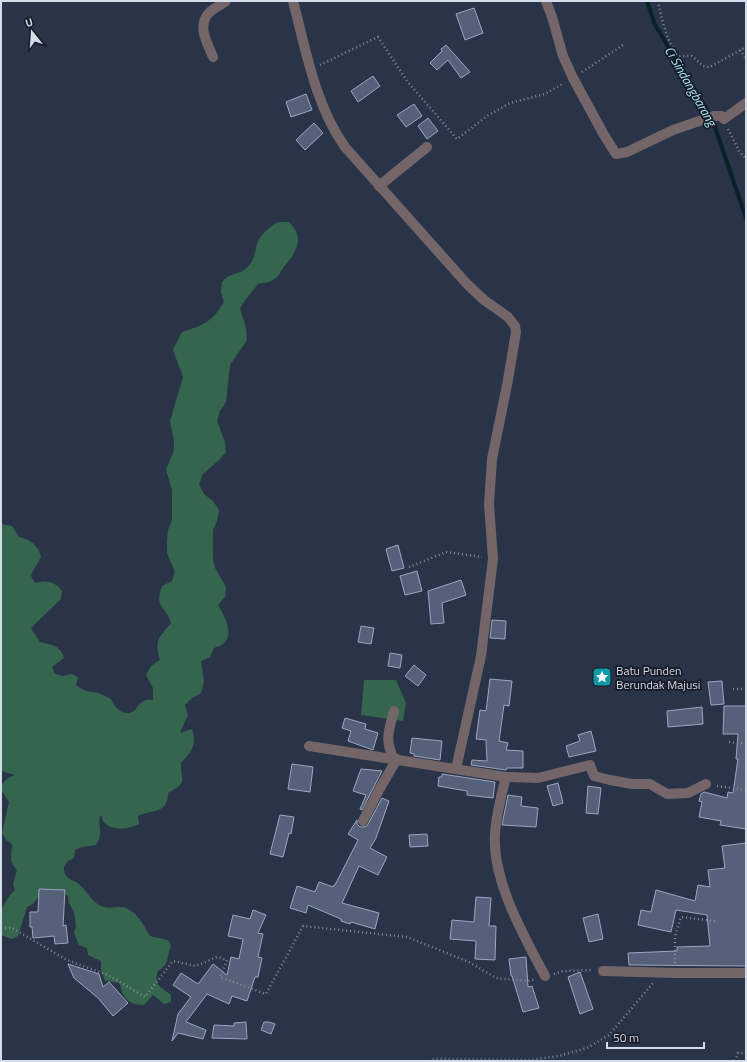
<svg xmlns="http://www.w3.org/2000/svg" width="747" height="1062" font-family="'Titillium Web',sans-serif">
	<style>
		.green { fill: #36654d }
		.lines { fill: none; stroke-linecap: round; stroke-linejoin: round }
		.stream { stroke: #092127; stroke-width: 4 }
		.building { fill: #566179; stroke: #9aa7c1 }
		.path { stroke: #828b9d; stroke-width: 2.5; stroke-dasharray: 1 3; stroke-linecap: butt }
		.street { stroke: #746668; stroke-width: 10 }
		.labels { text-anchor: middle; dominant-baseline: central; stroke-width: 3.5; stroke-linejoin: round; paint-order: stroke }
		.poi-label { font-size: 12px; fill: #d4dbe9; stroke: #171b25; text-anchor: start }
		.water-label { font-size: 13px; font-style: italic; fill: #a9e6f6; stroke: #171b25 }
	</style>
	<rect width="100%" height="100%" fill="#293449"/>
	<g class="green">
		<path d="M278,222h11c17,17 7,30 -6,46 -2,3 -4,8 -7,10 -5,4 -12,5 -18,6l-12,15 -6,9 6,20 1,12 -17,25 -4,37 -6,9 -3,10 8,21 1,10 -7,8 -16,14 -4,10 5,10 9,7 6,9 -2,11 -4,9v27l2,11 11,19 -1,10 -7,8c6,10 17,30 5,39 -2,2 -7,3 -9,4l-4,9 -9,4 3,21 -3,11 -9,5 -7,7 3,10 -8,18 12,-4c5,17 0,22 -11,34 0,20 7,19 -13,30 0,21 -15,16 -30,23l1,8c-9,5 -28,8 -36,-3 -1,-2 -1,-4 -2,-6 -5,10 4,16 -5,30l-14,2 -7,3 -1,8 -6,3 -4,6c0,3 0,6 2,9 4,4 9,5 13,8 8,7 12,17 22,22 9,4 17,-1 25,2 12,5 18,18 24,28l18,4 3,6c-5,12 -1,18 -13,25 -5,15 3,16 13,24v7l-7,2 -11,-9 -9,10c-15,0 -22,-7 -24,-22l-15,-2 -4,-12v-8l-13,-6 -1,-7 -8,-3 -5,-12 2,-7 -2,-14 -5,-9 -1,-7 -5,-4h-21l-9,12 -6,3 -9,29 -6,3 -11,-4v-25l9,-15 5,-5 -2,-6 4,-14c-9,-9 -5,-15 -5,-26l-6,-4 -4,-7 7,-31 -7,-11v-7l6,-6 7,-3 -14,-4v-247l11,2 7,11c11,2 19,8 22,20 -3,7 -8,12 -10,19l4,7c11,-3 20,-2 27,8l-1,8 -30,29 9,14c12,3 20,3 24,16l-12,9 3,7 8,2 8,-2 7,3 -2,8c9,7 12,6 22,8 5,2 9,4 13,6 4,9 14,20 24,11 3,-4 4,-7 9,-9 3,-2 6,-1 9,-1v-12l-7,-13 5,-9 9,-6c-6,-21 -1,-22 11,-37 -6,-19 -17,-15 -9,-37l10,-5 3,-9 -8,-19v-13l1,-10 4,-10v-30l-6,-20 8,-20v-9l-4,-20 13,-44 -10,-27 9,-18c22,-7 30,-10 42,-30l-3,-10 1,-10c2,-2 5,-5 7,-6 8,-4 15,-3 21,-12 4,-5 5,-11 6,-17 3,-12 12,-19 22,-25z"/>
		<path d="M364,680h32l10,23 -3,18 -42,-6z"/>
	</g>
	<g class="lines">
		<path class="stream" d="M647,1l8,24 57,93 34,100"/>
	</g>
	<g class="building">
		<path d="M474,8l9,25 -18,7 -9,-26z"/>
		<path d="M446,45l24,27 -9,6 -13,-18 -11,10 -7,-7 12,-12 -1,-2z"/>
		<path d="M373,76l7,10 -22,16 -7,-11z"/>
		<path d="M306,94l6,16 -21,7 -5,-15z"/>
		<path d="M414,104l8,12 -16,11 -9,-12z"/>
		<path d="M428,118l10,13 -11,8 -9,-13z"/>
		<path d="M314,123l9,10 -18,17 -9,-10z"/>
		<path d="M398,545l6,23 -12,3 -6,-22z"/>
		<path d="M417,571l5,20 -17,4 -5,-19z"/>
		<path d="M461,580l5,15 -24,8 2,20 -13,1 -3,-33z"/>
		<path d="M492,620l14,1 -1,18 -15,-1z"/>
		<path d="M361,626l13,2 -3,16 -13,-2z"/>
		<path d="M390,653l12,2 -2,13 -12,-2z"/>
		<path d="M414,665l12,10 -8,11 -13,-10z"/>
		<path d="M490,679l22,2 -3,25 -5,-1 -5,36 9,2 -2,7 17,1v17h-16l-1,2 -35,-5 1,-5 15,1 -1,-21 -10,-1 4,-29 6,1z"/>
		<path d="M722,681l2,23 -13,1 -3,-23z"/>
		<path d="M724,706h22v123l-26,-4 1,-4 -22,-4 3,-15 -3,-1 2,-7 3,-2 23,6 1,-6 5,1 5,-34h-2l2,-25h-15z"/>
		<path d="M702,707l1,17 -35,3 -1,-16z"/>
		<path d="M345,718l21,6 -1,5 13,4 -5,17 -25,-9 3,-10 -9,-3z"/>
		<path d="M591,731l5,20 -27,6 -3,-11 14,-5 -2,-6z"/>
		<path d="M412,738l30,3 -2,19 -26,-4v-2l-4,-1z"/>
		<path d="M292,764l21,3 -3,25 -22,-3z"/>
		<path d="M361,769l21,2 -20,39 -2,-1 6,-14 -13,-4z"/>
		<path d="M442,774l53,8 -2,16 -26,-3v-4l-29,-5 1,-9h3z"/>
		<path d="M558,783l5,20 -10,3 -6,-20z"/>
		<path d="M588,786l13,2 -3,26 -12,-1z"/>
		<path d="M508,795l14,2 -1,9 17,2 -2,19 -34,-2z"/>
		<path d="M382,798l7,3 -13,37 -6,10 17,9 -9,18 -19,-9 -17,37 37,10 -4,16 -24,-7 -1,2 -9,-3v-2l-33,-14 -2,8 -16,-5 7,-22 18,6 4,-10 14,5 1,-2h1l23,-45 -10,-6 9,-14v4l3,3h3l4,-1z"/>
		<path d="M280,815l14,2 -3,17 -2,-1 -6,24 -13,-3z"/>
		<path d="M427,834l1,12 -18,1 -1,-12z"/>
		<path d="M746,843v123l-117,-1 -1,-12 49,-2v-4l33,-1 -3,-31 -31,-5 -5,22 -33,-7 3,-15 10,2 5,-22 39,11 3,-16 12,2 -2,-17 17,-2 -3,-22z"/>
		<path d="M39,889l26,1 -2,36 3,-1 2,18 -13,1 -1,-8 -21,2 -1,-11h-2v-15h8z"/>
		<path d="M476,897l15,1 -2,28h7l-1,34 -20,-1 1,-18 -26,-2 2,-19 22,2z"/>
		<path d="M253,910l13,5 -8,18 5,1 -5,23 4,1 -4,19h-3l-8,24 -15,-5 -3,8 -22,-10 -21,28 20,8 -3,9 -25,-6 -6,8 6,-27 13,-17 -18,-12 8,-12 17,11 15,-20 14,11 4,-18 8,2 4,-20 -15,-3 5,-21 17,4z"/>
		<path d="M598,914l5,25 -14,3 -6,-24z"/>
		<path d="M526,957l2,30 4,-1 7,22 -16,4 -11,-36h-1l-2,-17z"/>
		<path d="M68,964l31,10 4,13 6,-5 19,21 -15,13 -15,-18 -24,-20z"/>
		<path d="M580,972l13,37 -13,5 -12,-37z"/>
		<path d="M246,1022l1,17 -35,-1 2,-13 20,1v-3z"/>
		<path d="M264,1022h5l6,2 -4,10 -10,-4z"/>
	</g>
	<g class="lines">
		<g class="path">
			<path d="M658,1c2,12 11,49 21,55h13l11,10 7,1 36,-20"/>
			<path d="M740,50l6,9"/>
			<path d="M320,65l58,-28 29,44 50,58 30,-23 23,-13 35,-9 19,-11"/>
			<path d="M582,72l41,-27"/>
			<path d="M728,129l11,22 7,8"/>
			<path d="M409,567l37,-15 36,5"/>
			<path d="M733,689h13"/>
			<path d="M729,742l17,2"/>
			<path d="M717,786l29,4"/>
			<path d="M1,928h11l55,32 41,15 37,22 28,-36 23,5 21,-9 10,3 -7,17 46,17 37,-68 104,11 62,25 27,16 32,3 8,-2"/>
			<path d="M675,963v-27l6,-19 34,4"/>
			<path d="M554,974l9,-3 29,-1"/>
			<path d="M429,1061l6,-2 96,1 28,-4 28,-8 22,-13 45,-53"/>
			<path d="M735,1061l3,-8h7l1,-1"/>
		</g>
		<g class="street">
			<path d="M293,1c13,49 22,104 52,146l122,137 17,16 24,17 7,9 1,6 -8,48 -16,79 -3,45 4,55 -12,97 -25,113"/>
			<path d="M546,1l6,16 11,39 10,22 31,57 12,19 11,-2 46,-22 41,-14h7l3,3 22,-16"/>
			<path d="M213,57c-5,-13 -16,-30 -5,-43 4,-5 13,-9 18,-13"/>
			<path d="M379,186l48,-39"/>
			<path d="M394,711c-5,19 -10,29 0,48"/>
			<path d="M309,746l197,31 32,1 52,-13 4,11 16,4 22,4h18l17,10 21,-1 18,-9"/>
			<path d="M506,777c-5,19 -10,38 -11,57 -3,47 29,102 50,142"/>
			<path d="M363,821l16,-31 18,-31"/>
			<path d="M603,971l72,2h71"/>
		</g>
	</g>
	<defs>
		<g id="sight-square" transform="scale(1)"><rect x="-9" y="-9" width="18" height="18" rx="4" fill="#0f9aa8" stroke="#171b25"/><path d="M0-6L1.8-2.2L6-1.7L2.9 1.2L3.7 5.4L0 3.3L-3.7 5.4L-2.9 1.2L-6-1.7L-1.8-2.2Z" fill="#fff"/></g>
	</defs>
	<g fill-rule="evenodd">
		<use href="#sight-square" x="602" y="677"/>
	</g>
	<g class="labels">
		<g class="poi-label">
			<text x="616" y="670">Batu Punden<tspan x="616" dy="14">Berundak Majusi</tspan></text>
		</g>
		<g class="water-label">
			<text transform="translate(691 86) rotate(60)">Ci Sindangbarang</text>
		</g>
	</g>
	<rect width="747" height="1062" fill="none" stroke="#d4dbe9" stroke-width="4"/>
	<g transform="translate(32 32) rotate(343)" stroke="#171b25" stroke-width="3" paint-order="stroke">
	<path d="M0-3L7 15L0 10L-7 15Z" fill="#d4dbe9"/>
	<text y="-6" font-size="11" font-weight="bold" text-anchor="middle" fill="#d4dbe9">U</text>
	</g>
	<path d="M607 1042v6h97v-6" fill="none" stroke="#d4dbe9" stroke-width="2"/>
	<text x="613" y="1042" font-size="12" fill="#d4dbe9" stroke="#171b25" stroke-width="3" paint-order="stroke">50 m</text>
</svg>
